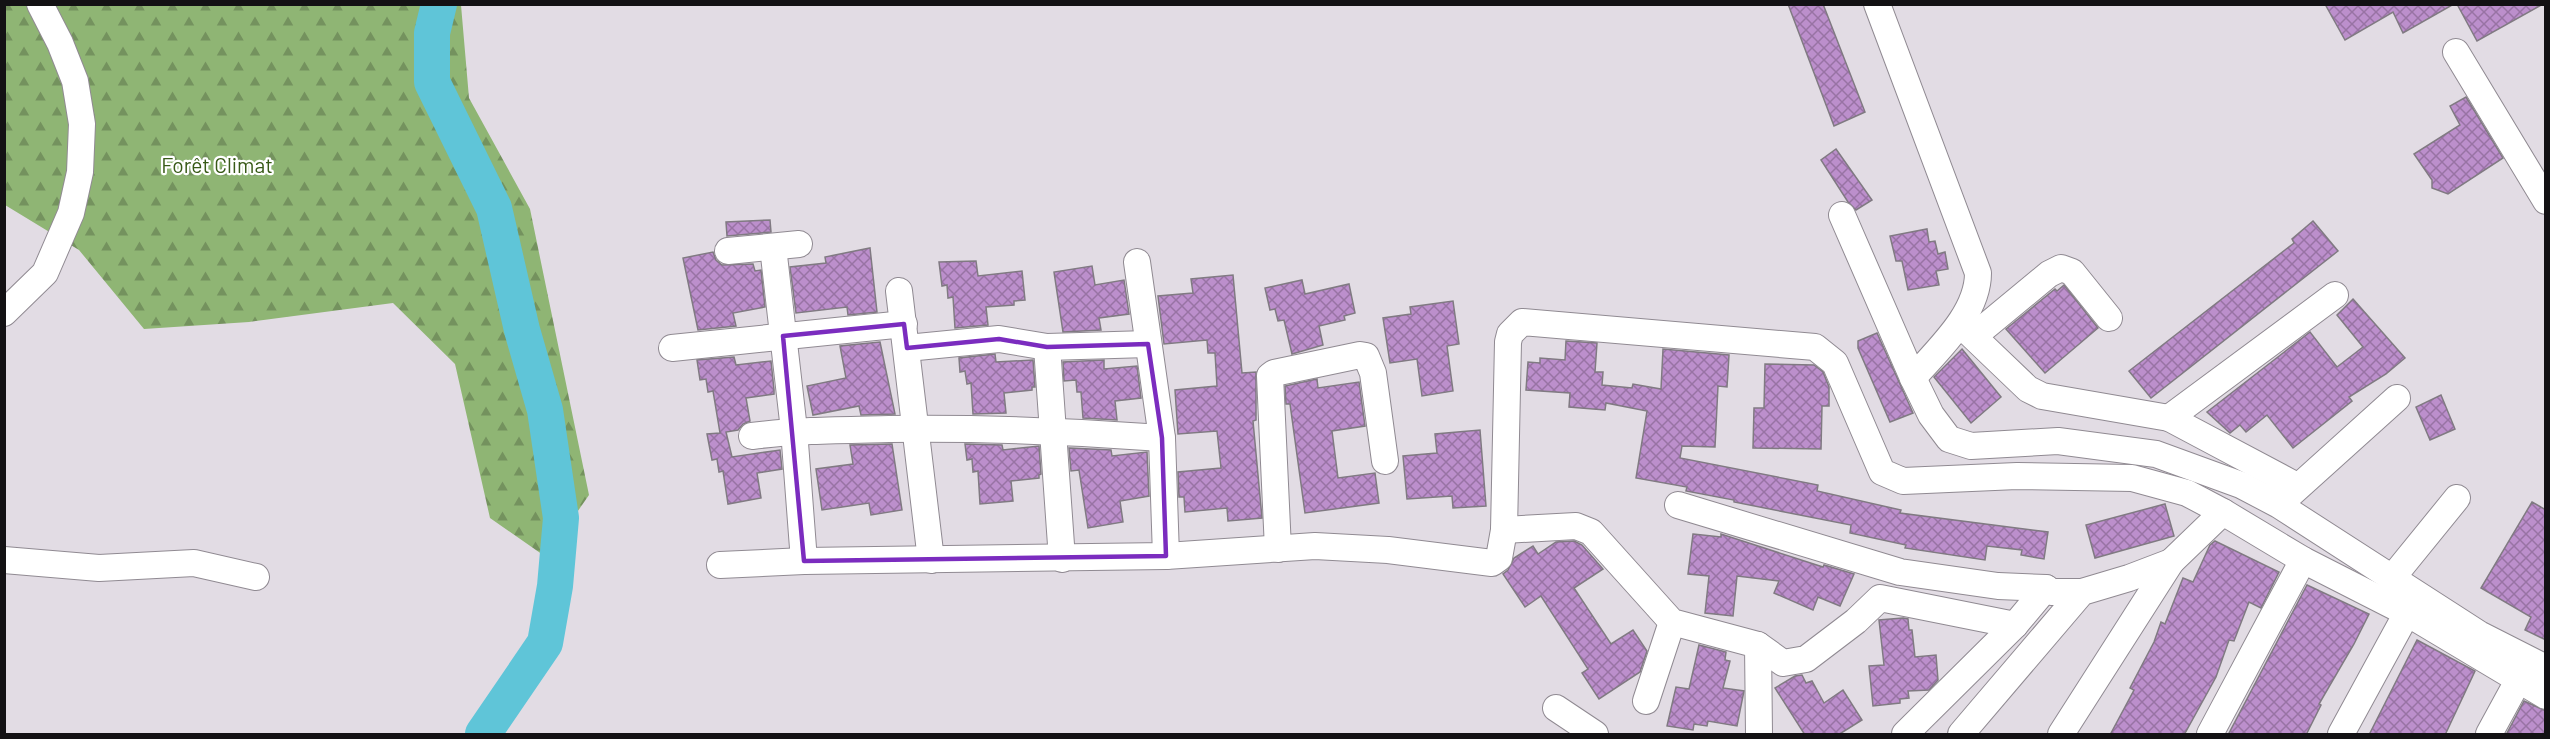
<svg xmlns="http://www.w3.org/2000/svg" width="2550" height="739" font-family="Barlow,sans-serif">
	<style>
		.forest { fill: url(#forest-firs) }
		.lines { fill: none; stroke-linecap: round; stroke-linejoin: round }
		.river { stroke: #5fc5d8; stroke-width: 36 }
		.building { fill: url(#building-cross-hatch); stroke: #807a82; stroke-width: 1.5 }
		.minor-casing { stroke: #908a92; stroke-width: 28 }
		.minor { stroke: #fff; stroke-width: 26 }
		.marked { fill: none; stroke: #7b2cbf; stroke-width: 4.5; stroke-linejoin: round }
		.labels { text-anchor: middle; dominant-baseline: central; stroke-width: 4.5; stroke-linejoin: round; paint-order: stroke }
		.park-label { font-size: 21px; fill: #385a17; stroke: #fff }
	</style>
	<defs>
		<pattern id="forest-firs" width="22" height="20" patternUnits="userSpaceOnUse" patternTransform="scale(1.5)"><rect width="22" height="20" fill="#8fb574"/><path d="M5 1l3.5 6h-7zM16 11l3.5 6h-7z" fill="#74925e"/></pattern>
		<pattern id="building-cross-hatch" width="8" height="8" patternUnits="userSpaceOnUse" patternTransform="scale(1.5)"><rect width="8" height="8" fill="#bc8fcc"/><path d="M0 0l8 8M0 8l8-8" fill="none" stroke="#9873a4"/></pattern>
	</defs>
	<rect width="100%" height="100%" fill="#e2dce4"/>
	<path class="forest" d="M5,5h456l8,93 61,111 59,286 -43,62 -56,-39 -35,-154 -62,-61 -144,19 -105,7 -65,-79 -74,-45z"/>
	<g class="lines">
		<path class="river" d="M439,4l-7,29v49l62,126 28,122 23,80 16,108 -6,68 -10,57 -62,91"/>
	</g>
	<g class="building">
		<path d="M1788,4h35l42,108 -31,14z"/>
		<path d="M2325,4h129l-51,29 -10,-21 -48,28z"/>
		<path d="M2457,4h86l-66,37z"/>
		<path d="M2466,97l37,61 -55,36 -16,-6v-8l-18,-26 46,-29 -10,-19z"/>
		<path d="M1836,149l36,51 -16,10 -8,-8 -27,-42z"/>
		<path d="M770,220l1,12 -44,4 -1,-14z"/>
		<path d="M2313,221l25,30 -187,147 -22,-27 165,-128 -2,-4z"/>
		<path d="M1927,229l2,13 6,-1 3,13 7,-2 3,17 -12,2 3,14 -31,5 -6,-29h-6l-6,-25z"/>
		<path d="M870,248l7,64 -29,3 -1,-8 -51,6 -6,-46 36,-4 -1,-6z"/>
		<path d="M713,252l3,8 6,5 31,-1 2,7 6,-1 4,37 -32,6 3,13 -38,4 -15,-72z"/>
		<path d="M976,261l2,15 44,-5 3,29 -11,1v4l-28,2 2,18 -33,3 -2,-31 -5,1 -1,-13 -5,1 -3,-24z"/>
		<path d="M1092,266l3,19 29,-5 5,34 -30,4 2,12 -38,2 -9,-60z"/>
		<path d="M1233,275l9,98 14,-1v48l-3,1 9,97 -34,3 -1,-13 -42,4 -1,-15h-5l-1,-25 43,-4 -4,-37 -39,3 -3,-44 42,-4 -2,-33h-7l-1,-13 -43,4 -6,-48 35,-3 -2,-14z"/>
		<path d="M1302,280l3,14 44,-10 6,29 -11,3 1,4 -26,6 4,19 -31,9 -8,-34 -6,1 -3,-12 -5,1 -5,-22z"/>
		<path d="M2064,285l34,43 -53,45 -39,-44 49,-40 2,2z"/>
		<path d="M2353,299l52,59 -19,16 -37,23 3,4 -59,47 -26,-33 -21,17 -6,-7 -10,8 -23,-21 103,-80 27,35 26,-20 -26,-32z"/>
		<path d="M1453,301l6,43 -12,2 6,45 -31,5 -5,-37 -27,4 -7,-45 28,-4 -1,-7z"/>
		<path d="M1877,333l36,80 -23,9 -32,-74v-7z"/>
		<path d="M1566,341l31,2 -2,29h8l-1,13 30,3 1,-4 28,5 2,-40 66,6 -2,32 -9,-1 -3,61 -33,-1 -2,12 138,27 -1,6 84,19 -1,3 148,19 -4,27 -23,-4 1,-5 -35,-4 -2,14 -80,-12 1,-3 -56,-12 1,-8 -117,-23v-2l-48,-9 1,-4 -51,-9 11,-67 -41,-8 -1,7 -36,-3 1,-14 -44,-3 2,-28 12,1v-5l25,2z"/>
		<path d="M880,342l15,72 -34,1 -2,-9 -46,9 -6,-29 39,-8 -6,-32z"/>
		<path d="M1962,349l39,48 -30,26 -37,-46z"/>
		<path d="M995,354l1,8 37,-2 2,27h-3v3l-28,3 2,20 -33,1 -2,-31 -4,1 -2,-13 -5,1 -1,-14z"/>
		<path d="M734,357l2,8 35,-4 3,29v4l-28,4 4,23 -7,3 -5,6 -12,2 6,25 48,-7 2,19 -25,4 4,25 -33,6 -5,-33 -4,1 -2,-13 -5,1 -5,-26 13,-1 -7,-42 -5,1 -2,-13 -6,1 -3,-20z"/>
		<path d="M1104,360v9l33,-3 4,32 -26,3 2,19 -34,-2 -2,-26h-4l-1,-12 -12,1 -1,-19z"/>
		<path d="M1765,364l49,1 9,7 6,15v19h-7l-1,43 -68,-1 1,-40h10z"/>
		<path d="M1317,379l1,9 41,-6 6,44 -33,5 6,47 37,-5 4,30 -74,10 -15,-109h-4l-1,-18z"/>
		<path d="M2441,395l14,34 -25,11 -14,-33z"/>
		<path d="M1480,430l6,76 -33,2 -1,-12 -45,3 -4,-43 34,-3 -2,-19z"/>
		<path d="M892,444l10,66 -31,5 -2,-12 -47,7 -6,-41 37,-5 -3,-19z"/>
		<path d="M965,444l37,1 1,5 36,-4 2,28 -2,1v3l-28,3 2,20 -33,3 -2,-33 -5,1 -1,-13 -5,1z"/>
		<path d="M1069,448l42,2 1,6 35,-4 2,44 -29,5 3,21 -35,6 -9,-58 -8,1z"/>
		<path d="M2532,502l14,8v130l-21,-10 6,-13 -50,-29z"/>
		<path d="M2165,504l9,32 -79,22 -9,-33z"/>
		<path d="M1693,534l28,3v-3l102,33 1,-2 30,9 -14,32 -22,-9 -5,13 -39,-17 5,-12 -42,-5 -4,40 -28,-3 4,-37 -21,-2z"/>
		<path d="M1574,541l8,4 21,24 -29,19 37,56 22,-14 14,21 -7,21 -41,27 -17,-26 6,-4 -47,-73 -16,11 -22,-33 5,-4 6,-12 19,-12 5,8 18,-12z"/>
		<path d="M2215,541l64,31 -18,36 -12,-6 -15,39 -5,-1 -13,37 -32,58h-74l24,-45 -4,-2 24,-46 7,-20 4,2 18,-46 10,4 17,-37z"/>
		<path d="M2307,585l62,29 -15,30 -35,60 2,1 -15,30h-78z"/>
		<path d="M1903,618l5,1 1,11h3l3,27 21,-2 2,25 -9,10 -21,1 1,7 -9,1v4l-27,3 -4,-40 15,-1 -5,-45z"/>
		<path d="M2417,640l58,31 -30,64h-76z"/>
		<path d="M1699,645l27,7 -1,8 5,1 -7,27 21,3 -7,35 -29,-5 -1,5 -13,-2 -1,6 -26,-4 9,-39 13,2z"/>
		<path d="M1802,675l4,8 6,-2 12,22 19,-13 19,30 -24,15h-33l-30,-47 20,-12z"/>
		<path d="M2524,701l22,10v24h-40z"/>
	</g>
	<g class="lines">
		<g class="minor-casing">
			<g id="minor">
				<path d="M1877,4l101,269c0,41 -40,76 -65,105"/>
				<path d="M2456,52l90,149"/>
				<path d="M1842,215l71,163 18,37 18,24 22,7 87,-5 98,13 85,31 38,20 200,129 67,34"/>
				<path d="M773,247l21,183 10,131"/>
				<path d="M728,251l71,-7"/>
				<path d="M1137,262l25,176 4,118"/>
				<path d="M899,291l32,269"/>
				<path d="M4,313l41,-40 26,-60 9,-41 2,-48 -7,-43 -15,-38 -20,-39"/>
				<path d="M1960,324l68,65 14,7 127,22"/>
				<path d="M1974,336l75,-62 12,-6 11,4 37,46"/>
				<path d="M1047,347l15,212"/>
				<path d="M672,348l232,-24"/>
				<path d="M907,348l92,-9 48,8 101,-3"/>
				<path d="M752,436c46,-6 91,-6 137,-7 91,-1 182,2 273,9"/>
				<path d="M2297,486l-128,-68 166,-123"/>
				<path d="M2286,498l111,-100"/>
				<path d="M1678,505l222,67 98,14 48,2 5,4h31"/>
				<path d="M1504,530l72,-4 15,6 81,90 86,23 1,89"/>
				<path d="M1278,549l-8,-173 4,-3 86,-18 6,1 7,17 12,88"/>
				<path d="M4,560l95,8 95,-5 62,14"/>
				<path d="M720,565l84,-4 362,-5 149,-10 73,4 104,13 7,-5 5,-28 4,-188 2,-8 12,-12 293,25 20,16 47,109 21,9 114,-5 115,2 55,15 36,19"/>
				<path d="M2392,578l65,-80"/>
				<path d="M1758,645l25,18 23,-4 50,-38 24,-23 135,27"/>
				<path d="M1646,701l26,-79"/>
				<path d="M1556,708l39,26"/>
				<path d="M1905,734l110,-109 31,-37"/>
				<path d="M1961,734l121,-142 47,-14 42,-16"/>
				<path d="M2061,734l110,-172 52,-50 80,48 104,53 139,83"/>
				<path d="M2210,734l93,-174"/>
				<path d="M2341,734l66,-121"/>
				<path d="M2489,734l30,-55"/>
			</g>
		</g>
		<use href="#minor" class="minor"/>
	</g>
	<path class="marked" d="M904,324l3,24 92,-9 48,8 101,-3 14,94 4,118 -362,5 -21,-225z"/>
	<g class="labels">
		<g class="park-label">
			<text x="217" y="164">Forêt Climat</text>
		</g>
	</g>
	<rect width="2550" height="739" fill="none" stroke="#131114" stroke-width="12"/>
</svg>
